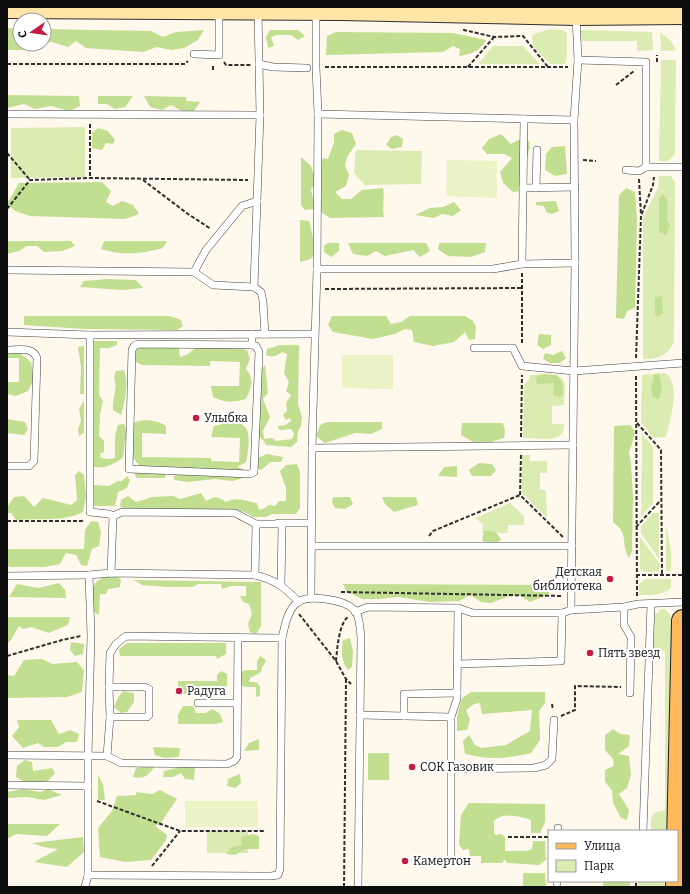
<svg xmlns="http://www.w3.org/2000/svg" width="690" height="894" font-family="Bitter,serif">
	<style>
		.green { fill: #dbecb3 }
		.forest { fill: #c2de91 }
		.pitch { fill: #ecf3c6 }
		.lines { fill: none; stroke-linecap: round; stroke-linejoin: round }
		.lane-casing { stroke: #404040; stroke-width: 8 }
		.secondary-casing { stroke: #2f2f2f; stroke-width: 22 }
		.primary-casing { stroke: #1e1e1e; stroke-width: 24 }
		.path { stroke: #2f2f2f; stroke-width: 2; stroke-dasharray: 4 2; stroke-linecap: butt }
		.lane { stroke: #fff; stroke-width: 7 }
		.secondary { stroke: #ffe5a7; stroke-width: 20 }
		.primary { stroke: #ffb95c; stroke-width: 22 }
		.poi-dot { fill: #c71a43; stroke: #fff; stroke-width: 1.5 }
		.labels { text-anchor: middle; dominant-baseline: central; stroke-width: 4; stroke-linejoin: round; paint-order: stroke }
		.poi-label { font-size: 12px; fill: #0d0d0d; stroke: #fff; text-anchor: start }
	</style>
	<rect width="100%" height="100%" fill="#fff8ec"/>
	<g class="green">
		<path d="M550,29l13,1 4,3v25l-2,6h-15l-17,-18 -1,-10 2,-2z"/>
		<path d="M582,30l70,2 1,18 -16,1v-10h-61l1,-6z"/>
		<path d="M660,33c8,4 12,9 16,17l-15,1z"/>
		<path d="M493,46h30l17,18h-62z"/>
		<path d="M661,60h15l-1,94 -7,7h-9z"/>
		<path d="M85,127v50l-74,1v-50z"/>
		<path d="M356,150l66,1 -1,33 -56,1 -11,-12z"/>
		<path d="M659,176h12l4,6 -1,160c-7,15 -17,17 -31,17v-141l15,-30z"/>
		<path d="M665,373c17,10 5,48 1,64l-13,1 -12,-16 1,-47z"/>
		<path d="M543,374c27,2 22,8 21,31l-12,1v18h12c0,3 0,7 -2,9 -5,9 -30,5 -39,5l1,-53 5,-5 1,-5z"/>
		<path d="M642,434l11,13v56l-12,14z"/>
		<path d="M522,455h8v6h17v12h-7v17h6l1,28 -25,-25z"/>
		<path d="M510,503l14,13v9h-16l-1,8h-25l1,-9 -8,-6z"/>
		<path d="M653,513h6v46l-18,-26v-6z"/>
		<path d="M666,525l5,26v20h-5z"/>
		<path d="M640,537l20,27 -1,7 -15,1 -4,-3z"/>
		<path d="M645,579h26v9c-10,8 -20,7 -32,7v-11z"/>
		<path d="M661,609h4l6,7 -3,215h-17v-11l3,-7 11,-3v-159l-12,-1 1,-34z"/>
		<rect x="207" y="831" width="41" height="22"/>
		<path d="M638,881h27l-1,6h-26z"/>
	</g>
	<g class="forest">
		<path d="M7,28l13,1v15h14l-5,6h-22z"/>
		<path d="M44,29l107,2 12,6 13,-5 28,-2 -6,10 -14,8 -13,2 -14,-3 -14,5 -57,-4 -10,-7 -8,6 -16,-5h-8z"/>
		<path d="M270,30h28l7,6 -7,4 -7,-5h-14l-6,2 3,9 -6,2 -2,-11z"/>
		<path d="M336,32l117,1 33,7c-7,12 -14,14 -27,16l1,-7 -7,-3 -10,6 -117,3 1,-19z"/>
		<path d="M7,95l72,1 1,10 -11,5 -18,-5 -16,3 -11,-5 -17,4z"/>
		<path d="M98,96h35l-8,11 -10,2 -8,-5h-9z"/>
		<path d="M144,96l42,1v4l14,1 -7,10 -13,-2 -9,-5 -9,5 -12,-3z"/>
		<path d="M98,128l10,3 7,9 -2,4 -7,-1 -4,7 -10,-2v-15z"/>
		<path d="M342,130l10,3 4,11 -9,13 -2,9 4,9 -3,11 -11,6 7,7h9l11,-9 21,-2c2,11 -1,18 1,29l-54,1 -9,-6v-26l-6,-1 -4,4c1,8 4,13 3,20l-9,1 -4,-5v-48l10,9 3,9 6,-8 3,-9 5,1 6,-16v-9z"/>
		<path d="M501,134l10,10 7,-4 11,1 1,7 -6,15 3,15 -5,13 -9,1 -10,-9 -3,-11 12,-14 -8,-4h-17l-5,-6 7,-9z"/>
		<path d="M397,135l6,4 -1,8 -10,2 -6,-4 5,-8z"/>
		<path d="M565,146l2,28 -12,2 -10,-6 1,-16 6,-7z"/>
		<path d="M102,182l9,9 -5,11 7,4 9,-5 11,4 6,9 -14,5 -95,-3 -15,-5 -8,-7 12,-21z"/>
		<path d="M626,188l9,4 2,27 -2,89 -8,3 -3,8 -8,-1 3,-123z"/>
		<path d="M663,194l5,8 -1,18 3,5 -4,10 -7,-3v-34z"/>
		<path d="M556,201l3,10 -7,3 -6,-2 -2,-6 -8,-1v-3z"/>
		<path d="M454,202l7,8 -8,6 -11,-2 -8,4 -19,-3 15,-7 13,-1z"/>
		<path d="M300,220l9,1c4,11 4,22 7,33l-6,5 -10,3z"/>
		<path d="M7,241h64l4,5 -13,5 -18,1 -7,-6h-10l-8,5 -12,3z"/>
		<path d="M104,241h63l-4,7c-23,6 -39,8 -62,1z"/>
		<path d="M328,243h11v8l-8,6 -7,-5v-6z"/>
		<path d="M348,243h78l4,8 -10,6 -7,-7 -28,6 -9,-5 -9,5 -14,-2z"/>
		<path d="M439,243h47l-1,9 -14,5 -23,-1 -10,-7z"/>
		<path d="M108,279l28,1 7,8 -20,2 -43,-3 4,-6z"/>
		<path d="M662,295l1,18 -5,4 -3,-3v-16z"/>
		<path d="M24,316h146l11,4 2,6 -6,4 -93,-1 -60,-4z"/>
		<path d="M332,316h54l5,8 10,-2 9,-6h55l8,5 3,6 -1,12 -6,1 -4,-8 -11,10 -21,4 -19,-4 -2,-12 -7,-1 -10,5 -22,5 -40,-7 -5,-7z"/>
		<path d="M539,334l12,1v10l-8,4 -6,-4z"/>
		<path d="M94,341h23v4l-8,3h-9l-1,47 4,6 -3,13 -1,22 5,5v11l-4,2 1,4 8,1 6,-1v-23l3,-10 6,-1 3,6c1,-2 3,-4 4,-5 8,-8 28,-5 35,1v8l-24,-1v24l69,1v3l28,1 1,-24 -29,-1 3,-11 12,-3 12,-1c2,1 6,4 8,6 5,9 2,24 0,34l-9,5 6,2 4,5 -4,4 -10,3 -18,-2 -28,3 -13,-2v-4l5,-3 2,-6h-11l-5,5v6h-28l-4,-6 8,-4 -6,-8 -6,-4v-13l-4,-3 -2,18c-10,6 -17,11 -29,9z"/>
		<path d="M149,345h25l5,4 1,8c8,-1 12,-8 19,-10 12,-4 37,0 48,3l3,9 -4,10c9,10 5,19 0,30 -15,4 -19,4 -33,-2l-2,-11h28l1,-24 -30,-1v5l-68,-1 -6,-3 -3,-7 5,-7z"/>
		<path d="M280,345h19l-1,59 4,13 -1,9 -3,5 -1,11 -6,5 -25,-2 -2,-4 -5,-4v-65l6,-7 3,28 -5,6 7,18 -7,14 1,8 8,-1 4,3 16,-2 2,-6 -3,-4 -11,1 -3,-4 9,-1 5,-4 -1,-3 -4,2 -3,-5 4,-4 -1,-8 5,-8 -5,-4 3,-9 -5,-9 3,-19 -5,-2c-5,4 -9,6 -16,3l1,-6z"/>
		<path d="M84,346v48h-4l1,-27 -3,-20z"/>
		<path d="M562,351l4,7 -6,5h-10l-7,-4 2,-6 8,2z"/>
		<path d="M7,352h11l13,10 3,17 -6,12 -12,5 -9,-2v-12h12v-24h-12z"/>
		<path d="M124,370c5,13 1,32 -3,45l-8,-5c-1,-12 5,-22 1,-33l2,-6z"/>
		<path d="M659,373l3,15 -3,11 -6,-1 -2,-9 3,-14z"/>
		<path d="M543,374l14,1 5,7 1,12 -3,3 -7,-2 1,-12 -17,1 -1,-7z"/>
		<path d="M84,401v32l-5,3 -1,-7 3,-8 -2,-12z"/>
		<path d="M7,419l18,3 3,7 -4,6 -17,-2z"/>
		<path d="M327,422h55v7l-11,5 -16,-1 -30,10 -9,-7 4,-11z"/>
		<path d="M462,423h41l2,8 -1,7 -13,4 -16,1 -14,-8z"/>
		<path d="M630,425l5,6 -3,13 -3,8 2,12 2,32 -1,55 -3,7c-9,-15 1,-23 -16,-36l1,-96z"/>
		<path d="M267,454l16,3 -2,5h-10l-10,8 -6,-3 3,-9z"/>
		<path d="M479,463l13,1 4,6 -5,6h-19l-3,-6z"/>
		<path d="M297,464l3,8v36l-4,6h-24l-6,3h-13l-4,-3 -14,-5 -110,1 -5,-4 1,-6 7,-4 8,6 16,-5 21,-1 7,3 21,-6 5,8c9,-5 11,-5 20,1 11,-6 19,-1 31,1l2,7 6,-2 4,-3 6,1 4,-5h7v-13l-6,-17 6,-6z"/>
		<path d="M457,466v11l-19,-1 6,-9z"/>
		<path d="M79,471l5,4 2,22 -3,15c-19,10 -46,6 -67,8l-5,-7h-4v-5l7,-11 10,-1 10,11 9,-9 28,7 6,-5 -2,-25z"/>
		<path d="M127,476l3,4 -3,8 -9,4 -3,14h-21v-21l15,1 9,-5h4z"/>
		<path d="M333,497h17l3,7 -8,5 -10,-1 -3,-5z"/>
		<path d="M382,497h34l2,8 -24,7 -9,-8z"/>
		<path d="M91,521l7,1 3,10 -2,14 -7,3 -5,17 -6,-1 -5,-10 -10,-2 -6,11 -16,3h-35l-2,-5v-13h77l1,-19z"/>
		<path d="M484,531c8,-1 13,1 17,9l-7,4 -12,-3z"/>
		<path d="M115,575l6,5 -1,7 -12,2 -2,5h-6l-1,21 -8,-5c0,-21 -1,-32 24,-35z"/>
		<path d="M134,580l127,2v44l-5,8 -6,-2 -2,-8 4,-10 -3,-10 -6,-2 -3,-6h6v-10h-14l-10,3 -1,-5h-23l-5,3h-25l-26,-2z"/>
		<path d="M59,583l6,7 1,8 -57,-1 8,-13 21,4z"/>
		<path d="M343,584l207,1 -1,9 -19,8 -11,-7 -12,2 -16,6 -10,-1 -11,-7 -11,6 -29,1 -32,-5 -19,2h-17l-16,-8z"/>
		<path d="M7,617h63l-2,8 -19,8 -18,-6 -8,2 -4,-3 -8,14 -4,4z"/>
		<path d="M350,638l3,13 -1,16 -4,3c-7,-9 -7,-19 -5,-30z"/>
		<path d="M71,642l13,2 -1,10 -8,2 -5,-6z"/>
		<path d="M127,643h99v11l-9,5 -1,-3h-96l-1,-7z"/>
		<path d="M260,656l6,4 -6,13 -10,5 -1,4h7l4,4v10l-4,1v-10h-11l-7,-3v-11l8,-3h11v-9z"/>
		<path d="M42,659l10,5 25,-2 7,8 -2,22 -15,5 -60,1v-23l7,1 10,-16z"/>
		<path d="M221,671l6,3v12l-12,5 -19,-2 -5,7 -13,-4v-11h39v-6z"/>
		<path d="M123,691l11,2v9l-7,10 -6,1 -7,-6 5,-11z"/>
		<path d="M471,692h74v11l-6,8 1,29 -9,13c-26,6 -40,7 -66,1l-2,-13 6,-6 6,10 6,3 25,-3 24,-14 2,-21 -50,4 -2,-11 -6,1 -8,6 4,10 -3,10 -10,1v-15l5,-18z"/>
		<path d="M183,706h10l3,7h9l8,-4 7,5 3,8 -7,2h-38v-9z"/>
		<path d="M17,720h34l8,14 11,-4 9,4 -2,8h-11l-8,5h-14l-6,-4 -15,5 -11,-12 7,-9z"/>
		<path d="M613,729l7,5 10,1 -1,11 -11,8 11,2 2,19 -4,13 -8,6 10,16 -2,10 -6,-2 -8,-15 -1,-13 -7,-8v-12l9,-4 -1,-7 -8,-9v-15z"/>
		<path d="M259,739v11l-15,1 5,-8z"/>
		<path d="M153,747l27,1 -1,9 -14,1 -10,-3z"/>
		<rect x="368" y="753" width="21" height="27"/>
		<path d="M25,760l7,2 1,9 19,-3 3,5 -7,8 -20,3 -12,-7 1,-11z"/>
		<path d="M190,764l5,4 -1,12 -9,-1 -4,-6 -8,4h-10l1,-6 17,-4z"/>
		<path d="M143,767h11c-6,9 -10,12 -21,10l3,-9z"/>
		<path d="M240,774l1,9 -6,5 -8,-2 1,-7z"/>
		<path d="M98,775l5,9 2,16h-7z"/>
		<path d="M23,789l17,3 8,-3 14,6 -18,5 -17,-3 -20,1v-6z"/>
		<path d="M160,790l17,9 -9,13 -7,11 -6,3 12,9 -1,5 -15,20 -26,2 -25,-5 -2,-29 14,-17 5,-15 19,-1v-3l16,2z"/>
		<path d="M469,803l76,1v18l-5,11h-9v-13c-12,-4 -28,-8 -37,1v12l2,2 5,-1 4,3v14h21l6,-2 1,-8h12l1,19 -7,5 -32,-2 -2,-4 -3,4h-21v-7h-11l-1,-7 -6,1 -4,-5 2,-30z"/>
		<path d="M7,824h53l-13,12 -31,-2 -9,5z"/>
		<path d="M253,834l6,2v13h-14l-10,6 -9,-1 6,-7 10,-2 -1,-8z"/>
		<path d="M83,837l1,15 -17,15 -33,-5 24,-13 -15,-2 -11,-4z"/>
		<path d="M523,873h22l1,14h-23z"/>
		<rect x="603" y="881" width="27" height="6"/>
	</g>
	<g class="pitch">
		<path d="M447,160l50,1v37l-51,-2z"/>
		<path d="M342,355h51v34l-51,-1z"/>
		<rect x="185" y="801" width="73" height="26"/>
	</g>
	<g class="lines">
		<g class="lane-casing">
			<g id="lane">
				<path d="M258,10l2,105 -6,172 7,5 2,9 2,33"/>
				<path d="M194,54l25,1v-45"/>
				<path d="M578,60l68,2v105"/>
				<path d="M259,64l14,3 34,1"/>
				<path d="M7,114l253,1"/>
				<path d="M318,114l256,6"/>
				<path d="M626,170l13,1 7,-4h37"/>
				<path d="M523,188l52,-1"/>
				<path d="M536,188l1,-38"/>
				<path d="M522,264l2,-145"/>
				<path d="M317,269h176l29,-5 53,-1"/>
				<path d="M7,270l187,2 19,13 41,2"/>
				<path d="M194,272l12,-22 36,-44 15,-5"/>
				<path d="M7,332l83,3 224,-1"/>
				<path d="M90,335v177l19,2 4,2 9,-4 113,1 21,11"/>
				<path d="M252,345l-114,-1 -4,2 -2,4 -3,119 121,5 4,-2 5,-120 -3,-6 -4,-1v-11"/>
				<path d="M474,348h39l9,18 52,5 109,-8"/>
				<path d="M7,350c12,0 25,-4 30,8l-3,103 -5,5h-22"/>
				<path d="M312,448l261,-3"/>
				<path d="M278,523h33"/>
				<path d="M311,546h261"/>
				<path d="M111,573l2,-57"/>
				<path d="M255,575l1,-51h25l1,3 -1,58"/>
				<path d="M7,576l82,-1 22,-2 144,2c21,5 29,12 44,27"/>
				<path d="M311,597l1,-149 5,-179 1,-155 -2,-47v-56"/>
				<path d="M624,607v18l7,12 -1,56"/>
				<path d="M571,610l4,-347 -1,-143 4,-60 -2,-44"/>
				<path d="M355,612l13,-5 90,1 15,5h89l9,-3 53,-3 14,-3 45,-2"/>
				<path d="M238,638l-1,119 -3,4 -7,3 -106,-1 -14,-7 3,-39 -1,-30 1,-34 6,-9 10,-8 156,2"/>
				<path d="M457,664l104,-3 1,-48"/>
				<path d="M109,687h35l3,1 2,1v26l-2,2h-37"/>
				<path d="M198,703h39"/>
				<path d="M360,715l91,2"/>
				<path d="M404,716v-22l53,-1"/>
				<path d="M7,755l100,1"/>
				<path d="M451,769l83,-1 12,-3 6,-6 2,-39"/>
				<path d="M7,785l81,1"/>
				<path d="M558,831v-3"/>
				<path d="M643,831l8,-227"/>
				<path d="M451,860v-143l6,-18 1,-91"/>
				<path d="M88,875l183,1 7,-1 2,-6 2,-231c3,-12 5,-28 16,-36 12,-8 50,-2 58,10 4,7 4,17 5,25l-3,250"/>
				<path d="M557,883v-2"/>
				<path d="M85,887l3,-12v-119l3,-121 -2,-60"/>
			</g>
		</g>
		<g class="secondary-casing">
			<path id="secondary" d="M7,8l334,2 235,5 107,-1"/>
		</g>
		<g class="primary-casing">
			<path id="primary" d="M677,887l6,-266"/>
		</g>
		<g class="path">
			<path d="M464,29v1l30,7 29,-1 25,31"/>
			<path d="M224,62l2,3h25"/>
			<path d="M657,62v-7"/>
			<path d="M7,64h178l3,-3"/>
			<path d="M325,67h243"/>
			<path d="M468,67l26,-30"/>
			<path d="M213,70v-5"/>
			<path d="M616,85l18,-14"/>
			<path d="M90,124v54"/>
			<path d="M7,153l23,27"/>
			<path d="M583,160l13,1"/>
			<path d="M639,179l2,36"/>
			<path d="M143,180l45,34 23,15"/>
			<path d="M7,209l23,-29 60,-2 158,2"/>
			<path d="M522,273v72"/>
			<path d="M325,289l197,-1"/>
			<path d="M636,358l5,-142 12,-31 1,-8"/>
			<path d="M636,376l1,220"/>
			<path d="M637,423l24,27 1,125"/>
			<path d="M521,437l1,-62"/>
			<path d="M521,455l-1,40 43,42"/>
			<path d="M7,521h75l2,-2"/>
			<path d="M636,527l24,-26"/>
			<path d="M429,536l4,-5 87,-36"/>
			<path d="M636,575h47"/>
			<path d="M341,592l221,4"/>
			<path d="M299,614l37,47 10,18 5,5"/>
			<path d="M7,656l55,-16 19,-4"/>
			<path d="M336,661c1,-11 3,-38 12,-44"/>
			<path d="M552,704l1,6"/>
			<path d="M561,716l14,-6v-24l46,1"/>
			<path d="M97,801l83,30h85"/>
			<path d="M508,837h41"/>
			<path d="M152,866l28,-35"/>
			<path d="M344,887l2,-208"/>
			<path d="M636,887v-6"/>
		</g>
		<use href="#lane" class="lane"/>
		<use href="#secondary" class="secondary"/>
		<use href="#primary" class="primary"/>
	</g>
	<g class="poi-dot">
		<circle cx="196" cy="418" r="4"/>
		<circle cx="610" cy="579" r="4"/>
		<circle cx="590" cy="653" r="4"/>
		<circle cx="179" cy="691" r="4"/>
		<circle cx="412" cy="767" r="4"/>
		<circle cx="405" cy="861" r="4"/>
	</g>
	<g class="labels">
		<g class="poi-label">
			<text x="204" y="418">Улыбка</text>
			<text x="602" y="572" text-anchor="end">Детская<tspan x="602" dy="14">библиотека</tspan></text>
			<text x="598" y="653">Пять звезд</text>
			<text x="187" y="691">Радуга</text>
			<text x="420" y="767">СОК Газовик</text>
			<text x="413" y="861">Камертон</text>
		</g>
	</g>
	<rect width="690" height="894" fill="none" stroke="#0d0d0d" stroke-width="16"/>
	<rect x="548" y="830" width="130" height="52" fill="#ffffff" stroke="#9e9e9e"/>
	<rect x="556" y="843" width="20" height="6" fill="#ffb95c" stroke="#9e9e9e"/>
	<text x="584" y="850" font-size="12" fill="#0d0d0d">Улица</text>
	<rect x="556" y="860" width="20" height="12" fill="#dbecb3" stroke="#9e9e9e"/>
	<text x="584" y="870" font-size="12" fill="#0d0d0d">Парк</text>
	<g transform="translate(32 32) rotate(257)"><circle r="19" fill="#ffffff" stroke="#9e9e9e"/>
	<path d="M0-3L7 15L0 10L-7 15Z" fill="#c71a43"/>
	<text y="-6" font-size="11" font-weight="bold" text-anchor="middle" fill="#0d0d0d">С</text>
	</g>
</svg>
